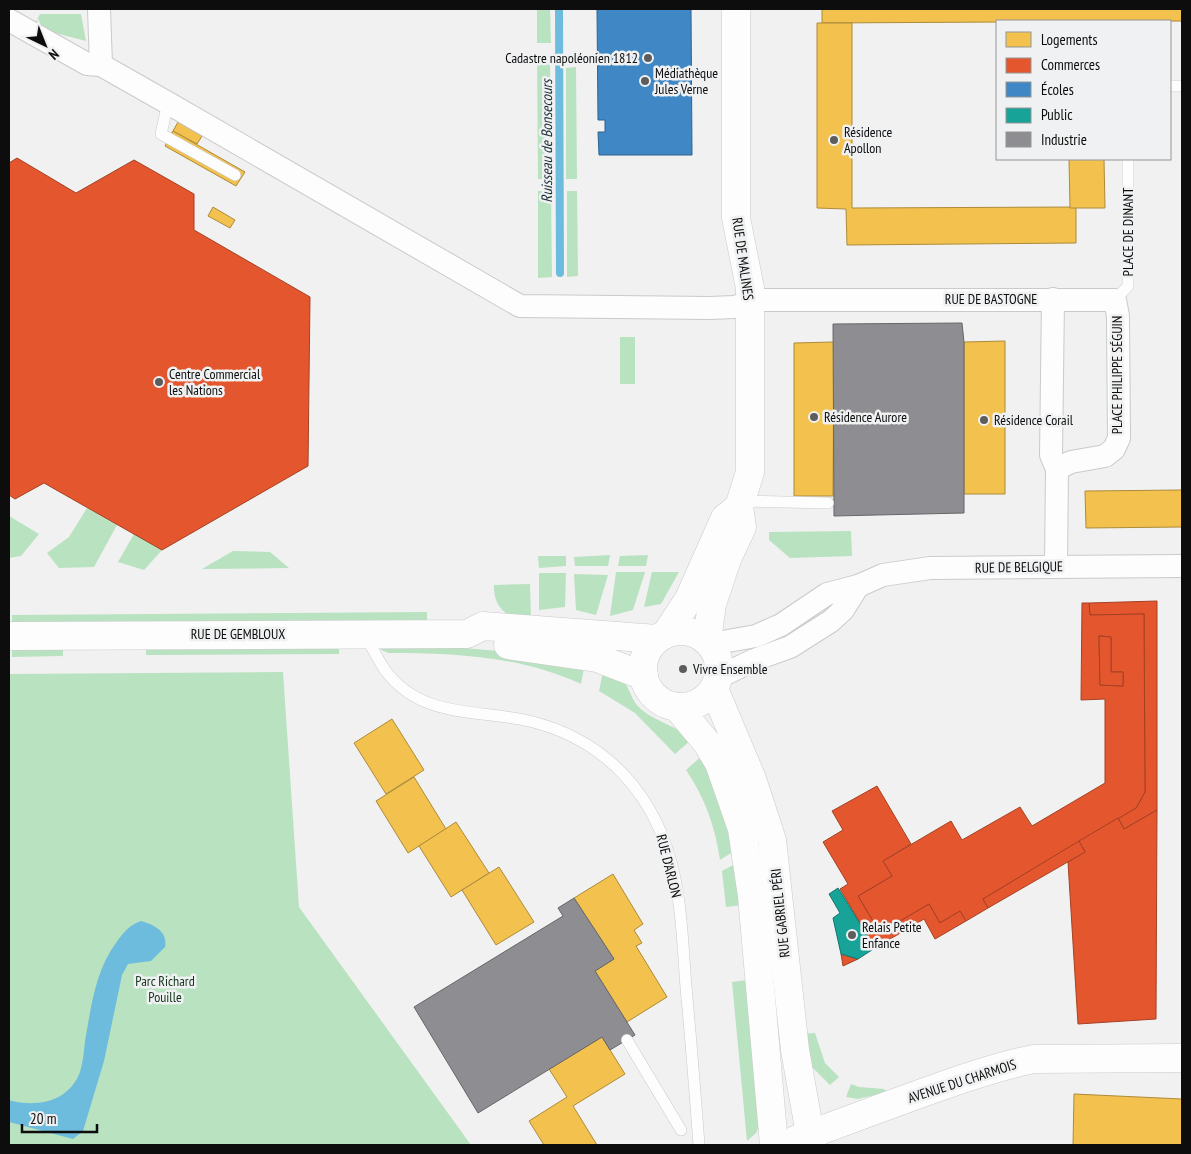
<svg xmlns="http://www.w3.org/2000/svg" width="1191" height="1154" font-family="'PT Sans Narrow',sans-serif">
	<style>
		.green { fill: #b9e2c0 }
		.water { fill: #6dbcdd }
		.homes { fill: #f2c14e; stroke: #ad8b3a }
		.shops { fill: #e4572e; stroke: #a44124; fill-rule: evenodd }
		.schools { fill: #3f88c5; stroke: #30638e }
		.public { fill: #17a398; stroke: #14766e }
		.industry { fill: #8d8d92; stroke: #67676a }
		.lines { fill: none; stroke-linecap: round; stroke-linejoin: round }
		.stream { stroke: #6dbcdd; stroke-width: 8 }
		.lane-casing { stroke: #cacaca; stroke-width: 12 }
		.street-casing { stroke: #cacaca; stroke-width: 24 }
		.secondary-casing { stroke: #cacaca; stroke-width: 29 }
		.lane { stroke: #fdfdfd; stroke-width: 11 }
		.street { stroke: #fdfdfd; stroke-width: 22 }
		.secondary { stroke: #fdfdfd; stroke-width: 28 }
		.poi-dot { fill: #5d5d5d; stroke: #f0f1f2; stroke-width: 2 }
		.labels { text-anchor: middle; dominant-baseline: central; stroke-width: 5; stroke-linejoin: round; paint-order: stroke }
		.poi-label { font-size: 14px; fill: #0d0d0d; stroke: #f0f1f2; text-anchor: start }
		.street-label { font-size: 14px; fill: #0d0d0d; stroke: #f0f1f2 }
		.park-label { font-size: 14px; fill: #14341a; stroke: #f0f1f2 }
		.water-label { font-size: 15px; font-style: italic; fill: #1a2d36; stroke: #f0f1f2 }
	</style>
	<rect width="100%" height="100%" fill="#f1f1f1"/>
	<g class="green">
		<path d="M537,9h13l1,34h-14z"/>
		<path d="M40,14h41l5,27 -35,-9 -16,-9z"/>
		<path d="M537,55l13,1 1,123h-13z"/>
		<path d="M576,67l1,112h-11v-111z"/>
		<path d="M538,191h13l1,86 -14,1z"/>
		<path d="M567,191h10l1,85 -11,1z"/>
		<rect x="620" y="337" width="15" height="47"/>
		<path d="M87,508l30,17 -23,42 -35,1 -12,-15 22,-16z"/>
		<path d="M9,516l30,18 -18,22 -12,2z"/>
		<path d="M851,531l1,25 -62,2 -21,-18v-8z"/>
		<path d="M134,534l28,16 -18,20 -26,-8z"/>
		<path d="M233,551l37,1 19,16 -87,1z"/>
		<path d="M610,555l-2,11h-33l-1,-9z"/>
		<path d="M648,555l-2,11h-28l2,-10z"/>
		<path d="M538,556h28v10l-27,2z"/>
		<path d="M616,572h29l-12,38 -23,6z"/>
		<path d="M652,572h27l-18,32 -17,3z"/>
		<path d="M539,573h27l-1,34 -26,3z"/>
		<path d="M574,574l34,1 -12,40 -20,-5z"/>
		<path d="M530,584l1,36c-22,0 -38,-11 -37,-35z"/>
		<path d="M427,612v9l-415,3v-9z"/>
		<path d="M339,645v9l-193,1v-9z"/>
		<path d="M440,646l59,5 86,12 -4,21c-61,-28 -126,-31 -192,-31l-8,-3v-3z"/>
		<path d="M12,647h51v9l-51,1z"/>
		<path d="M604,667c7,4 17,10 21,16 6,10 8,20 17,27 15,12 34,16 50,29l-17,15 -40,-41 -36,-22z"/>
		<path d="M283,672l16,235 172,238h-462v-471z"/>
		<path d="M704,754l32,96 -16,10c-5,-34 -15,-62 -34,-90z"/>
		<path d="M737,863l4,42 -15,2 -4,-36z"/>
		<path d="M747,980l13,144 -4,9 -9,8 -15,-159z"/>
		<path d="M815,1033l10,30 14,14 -9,8 -19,-19 -12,-32z"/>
		<path d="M851,1084l8,3 25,2 3,3 -29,7 -12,-2z"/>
	</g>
	<path class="water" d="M141,921c13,4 27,10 24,26l-14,14 -23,3 -6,11 -18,86 -21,70 -10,8 -64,-17v-22c27,8 60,2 71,-28 3,-10 4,-21 5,-31 6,-33 10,-70 31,-98 7,-10 13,-18 25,-22z"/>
	<g class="homes">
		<path d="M822,9h360v12l-360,2z"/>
		<path d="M817,23h35v185l224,-1v36l-229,2 -1,-36 -29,-1z"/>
		<path d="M178,122l24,14 -5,8 -24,-13z"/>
		<path d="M173,131l72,41 -9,14 -71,-40z"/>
		<path d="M1069,159h35l1,49h-35z"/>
		<path d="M213,207l22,13 -5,8 -22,-12z"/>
		<path d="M1005,341v153h-41v-152z"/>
		<path d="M834,342l-1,154h-39v-153z"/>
		<path d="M1182,490v37l-96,1 -1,-37z"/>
		<path d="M392,719l32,51 -38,24 -32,-51z"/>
		<path d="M414,777l32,52 -38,24 -32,-52z"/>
		<path d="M456,822l33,51 -38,24 -32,-51z"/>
		<path d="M499,867l35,55 -38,23 -34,-55z"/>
		<path d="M613,874l30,50 -9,6 8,13 -6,3 31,51 -40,25 -32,-51 19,-12 -40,-61z"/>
		<path d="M602,1037l23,37 -52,32 24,39h-53l-15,-24 38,-24 -18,-28z"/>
		<path d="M1074,1094l108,5v46h-109z"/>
	</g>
	<g class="shops">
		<path d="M17,158l59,35 58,-33 60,34v36l116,67 -2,169 -146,84 -118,-67 -29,16 -6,-4v-332z"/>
		<path d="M1157,601v209l-33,19 -6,-11 18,-10 9,-16 -1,-178 -54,1 -1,-12z"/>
		<path d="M1082,603h7l1,12 54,-1 1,178 -9,16 -153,91 5,9 -22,13 -6,-10 -20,12 -11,-19 -49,29 -22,-37 34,-20 -9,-15 68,-40 11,19 58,-33 12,19 73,-43v-84l-24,1zM1099,636l12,1v35h12v14l-23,-1z"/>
		<path d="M1099,636l12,1v35h12v14l-23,-1z"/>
		<path d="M877,786l34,58 -28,17 9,15 -34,20 22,37 49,-29 11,19 20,-12 6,10 -31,18 -11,-20 -49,29 -35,-59 8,-5 -25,-42 20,-12 -11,-19z"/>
		<path d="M1157,810l-1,209 -78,5 -10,-162 17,-10 -6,-11 39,-23 6,11z"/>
		<path d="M1079,841l6,11 -97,56 -5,-9z"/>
		<path d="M841,954l17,5 -15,7z"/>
	</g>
	<path class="schools" d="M597,9h94l1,146h-93l-1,-23h7v-12h-7z"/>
	<path class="public" d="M838,888l37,60 -17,11 -17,-5 -8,-36 7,-5 -11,-19z"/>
	<g class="industry">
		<path d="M962,323l2,19v171l-130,3 -1,-192z"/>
		<path d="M574,898l40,61 -19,12 40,64 -25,15 -8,-13 -124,76 -64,-106 149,-91 -5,-8z"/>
	</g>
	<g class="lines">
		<path class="stream" d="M559,9l1,264"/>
		<g class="lane-casing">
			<g id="lane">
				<path d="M1170,86h12"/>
				<path d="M168,103l-7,31 74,41"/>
				<path d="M1115,300l13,-14v-127"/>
				<path d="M741,501l87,2"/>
				<path d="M366,637c6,10 12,23 19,33 36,49 92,39 144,51 79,19 128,76 145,153 8,37 9,75 12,113 5,53 9,105 13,158"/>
				<path d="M627,1040l54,90"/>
			</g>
		</g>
		<g class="street-casing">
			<g id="street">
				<path d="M99,9l2,56"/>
				<path d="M9,20l78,44 14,1 67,38 352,203 190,2 24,-1 29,-7h352l3,16 1,122 -5,11 -9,7 -34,6 -14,7"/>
				<path d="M1053,299l-2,156 6,14 -1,98"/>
				<path d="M711,644l45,-8 25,-11 46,-31 31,-8 25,-11 47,-7 252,-2"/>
				<path d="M719,677l35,-17 36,-13 41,-26 12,-11 15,-24"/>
			</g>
		</g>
		<g class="secondary-casing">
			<g id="secondary">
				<circle cx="681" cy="669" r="38"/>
				<path d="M666,634l23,-35 36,-81 14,-11"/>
				<path d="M9,636l458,-2 16,-8 174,13"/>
				<path d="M707,640l5,-36 15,-45 15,-32 -3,-20 11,-35v-184l-14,-70v-209"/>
				<path d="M508,645l89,13 47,18"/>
				<path d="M714,689l38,90 20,61 23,210 17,95"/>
				<path d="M677,707l30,36 12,20 23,66 10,67 22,249"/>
				<path d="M795,1140c48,-18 96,-36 144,-53 31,-11 63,-22 95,-28l148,-1"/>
			</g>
		</g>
		<use href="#lane" class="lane"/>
		<use href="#street" class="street"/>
		<use href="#secondary" class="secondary"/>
	</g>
	<g class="poi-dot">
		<circle cx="648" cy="58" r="5"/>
		<circle cx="645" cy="81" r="5"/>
		<circle cx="834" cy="140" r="5"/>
		<circle cx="159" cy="382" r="5"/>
		<circle cx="814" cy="417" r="5"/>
		<circle cx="984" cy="420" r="5"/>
		<circle cx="683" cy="669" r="5"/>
		<circle cx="852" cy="935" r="5"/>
	</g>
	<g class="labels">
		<g class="poi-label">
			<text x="638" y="58" text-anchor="end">Cadastre napoléonien 1812</text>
			<text x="655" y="73">Médiathèque<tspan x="655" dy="16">Jules Verne</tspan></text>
			<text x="844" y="132">Résidence<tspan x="844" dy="16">Apollon</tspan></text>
			<text x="169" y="374">Centre Commercial<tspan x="169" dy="16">les Nations</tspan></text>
			<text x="824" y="417">Résidence Aurore</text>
			<text x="994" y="420">Résidence Corail</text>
			<text x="693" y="669">Vivre Ensemble</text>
			<text x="862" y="927">Relais Petite<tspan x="862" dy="16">Enfance</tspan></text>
		</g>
		<g class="street-label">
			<text transform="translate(1128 232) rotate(-90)">PLACE DE DINANT</text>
			<text transform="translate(743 259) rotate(82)">RUE DE MALINES</text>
			<text x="991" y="299">RUE DE BASTOGNE</text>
			<text transform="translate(1117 375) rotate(-90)">PLACE PHILIPPE SÉGUIN</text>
			<text transform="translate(1019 567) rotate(-1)">RUE DE BELGIQUE</text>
			<text x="238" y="634">RUE DE GEMBLOUX</text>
			<text transform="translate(669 866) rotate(76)">RUE D'ARLON</text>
			<text transform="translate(780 913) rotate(-96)">RUE GABRIEL PÉRI</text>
			<text transform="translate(962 1081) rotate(-18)">AVENUE DU CHARMOIS</text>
		</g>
		<g class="park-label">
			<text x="165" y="981">Parc Richard<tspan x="165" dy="16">Pouille</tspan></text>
		</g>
		<g class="water-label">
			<text transform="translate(546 141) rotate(-90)">Ruisseau de Bonsecours</text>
		</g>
	</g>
	<rect width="1191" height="1154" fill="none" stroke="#0d0d0d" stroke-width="20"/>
	<rect x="996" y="20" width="175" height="140" fill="#f0f1f2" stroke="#959696"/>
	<rect x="1006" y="32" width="25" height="15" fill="#f2c14e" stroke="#959696"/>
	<text x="1041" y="45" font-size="15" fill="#0d0d0d">Logements</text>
	<rect x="1006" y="58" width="25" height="15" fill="#e4572e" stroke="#959696"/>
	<text x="1041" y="70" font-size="15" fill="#0d0d0d">Commerces</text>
	<rect x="1006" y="82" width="25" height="15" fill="#3f88c5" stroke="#959696"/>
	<text x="1041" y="95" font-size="15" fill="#0d0d0d">Écoles</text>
	<rect x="1006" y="108" width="25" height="15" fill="#17a398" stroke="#959696"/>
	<text x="1041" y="120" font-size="15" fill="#0d0d0d">Public</text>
	<rect x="1006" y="132" width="25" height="15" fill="#8d8d92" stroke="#959696"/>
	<text x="1041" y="145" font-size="15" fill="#0d0d0d">Industrie</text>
	<g transform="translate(45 45) rotate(137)" stroke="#f0f1f2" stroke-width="4" paint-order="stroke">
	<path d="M0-4L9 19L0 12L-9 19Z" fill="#0d0d0d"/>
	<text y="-8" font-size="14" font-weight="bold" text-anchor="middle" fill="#0d0d0d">N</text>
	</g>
	<path d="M22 1124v8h75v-8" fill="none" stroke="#0d0d0d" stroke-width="2.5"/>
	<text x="30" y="1124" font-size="15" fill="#0d0d0d" stroke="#f0f1f2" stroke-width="4" paint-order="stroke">20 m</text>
</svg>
